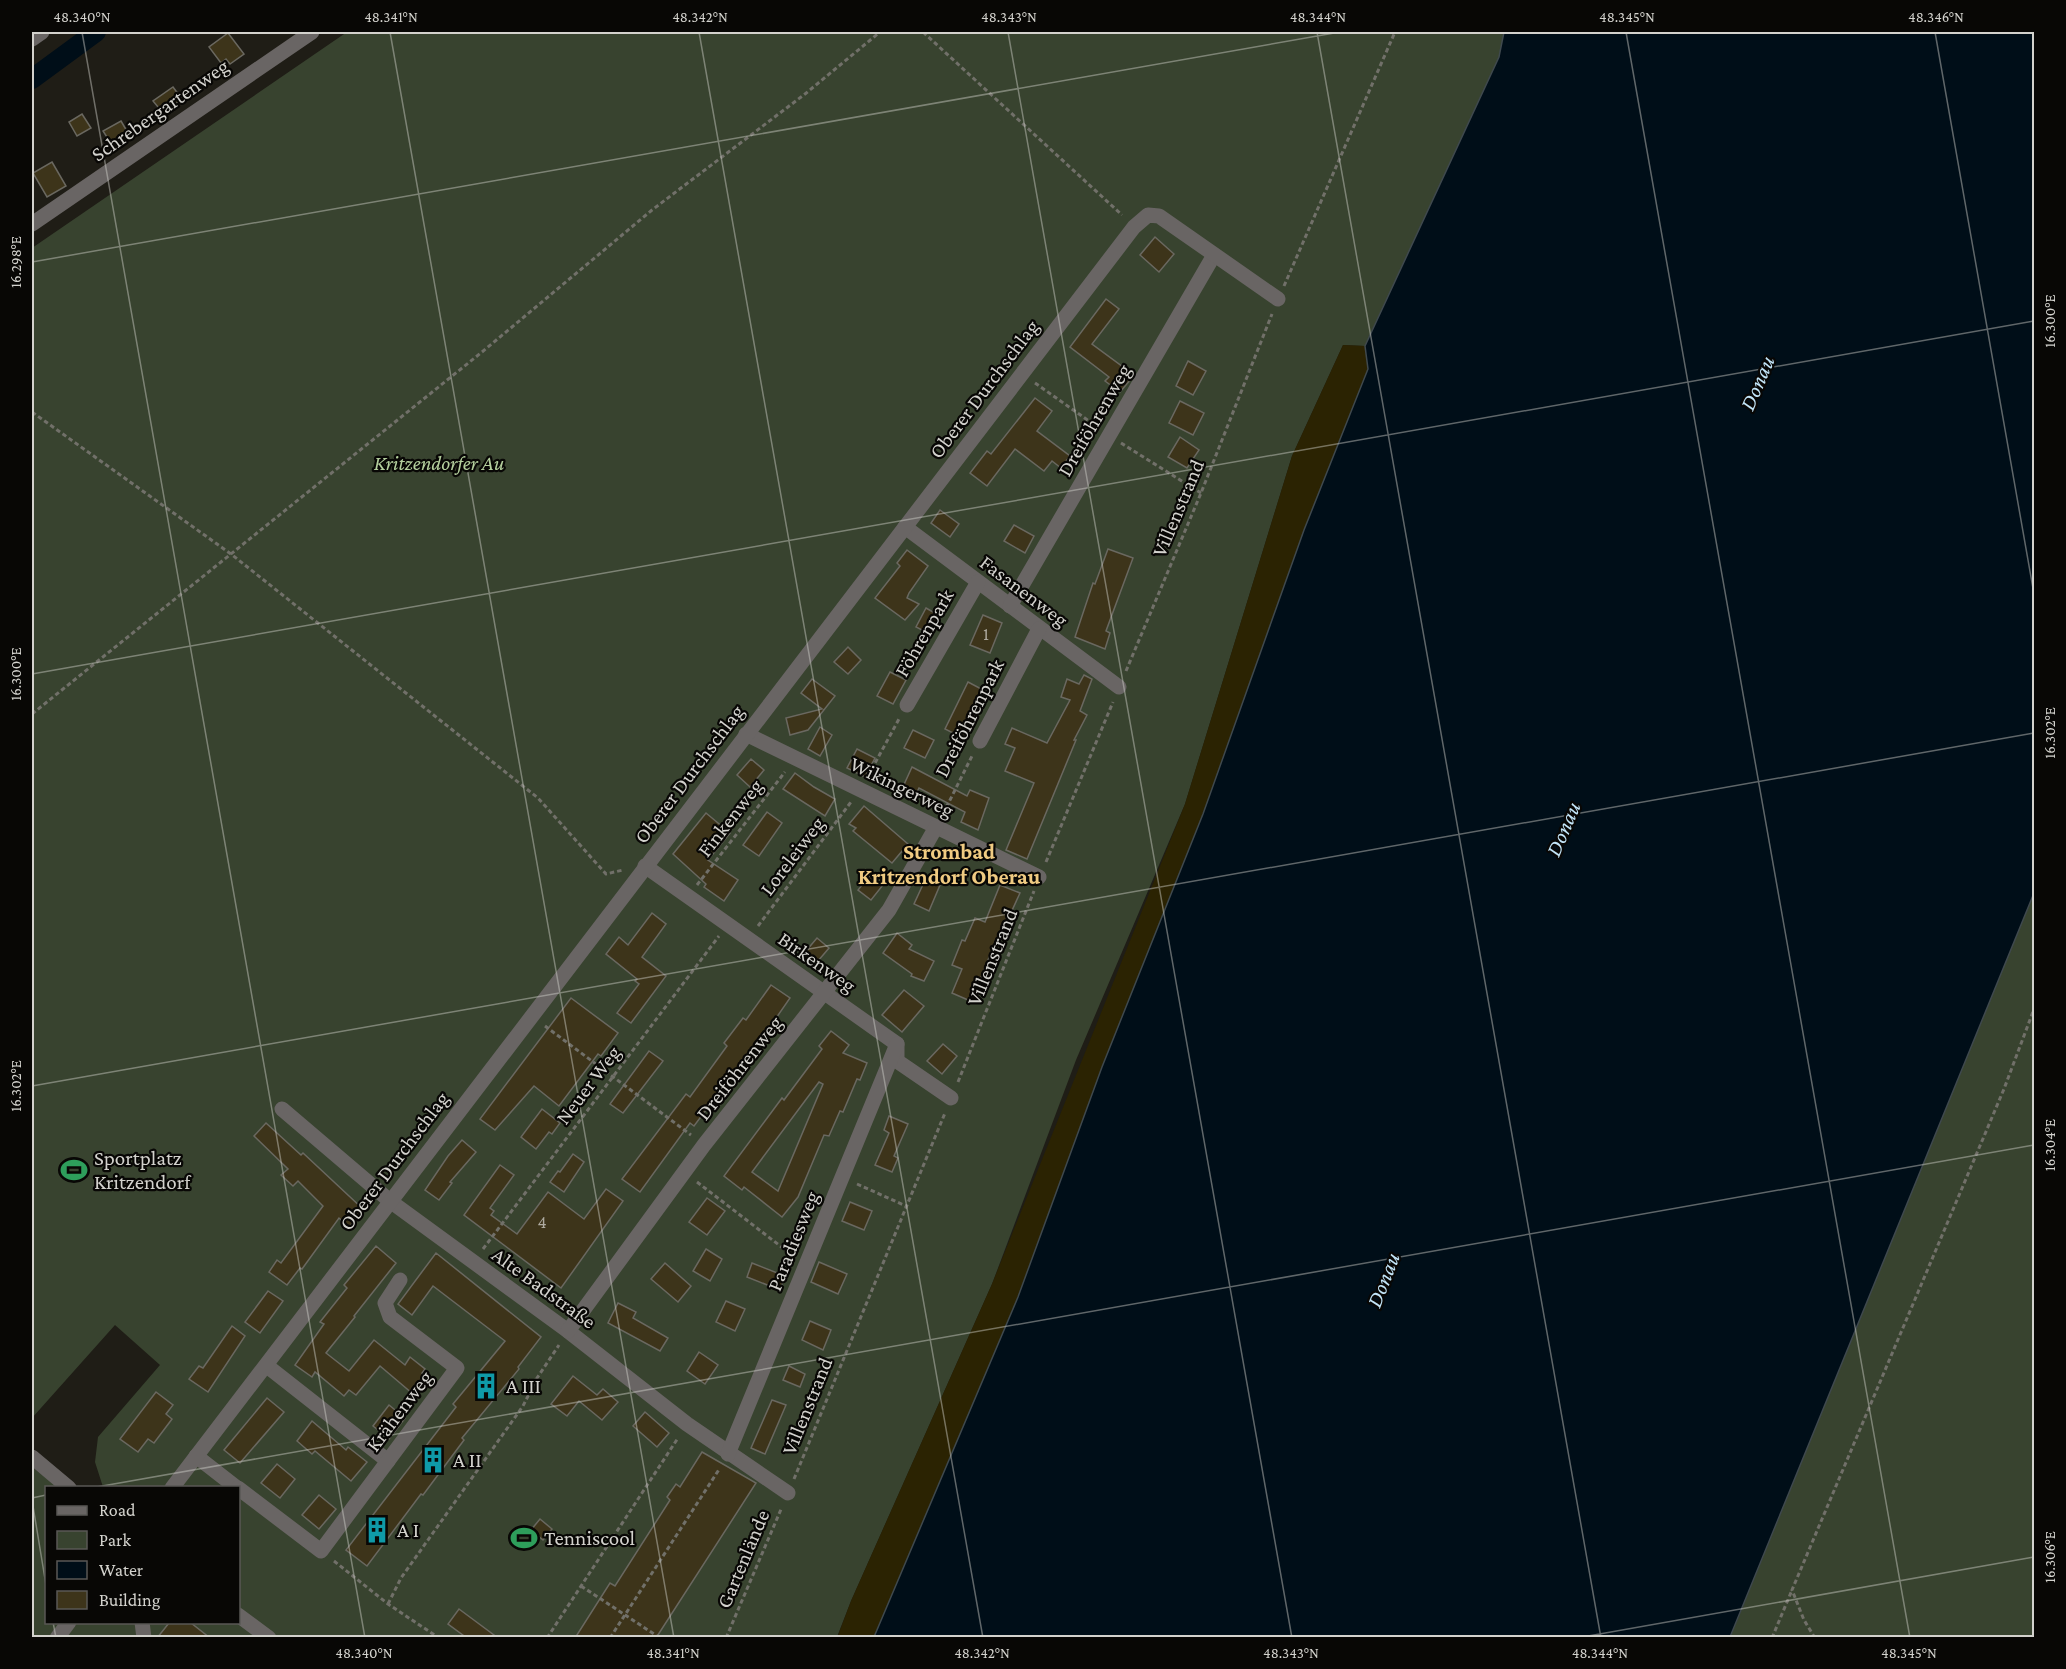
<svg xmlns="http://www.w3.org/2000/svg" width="2066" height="1669" font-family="'Crimson Pro',serif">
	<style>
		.green { fill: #38432f }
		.sand { fill: #2b2302 }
		.water { fill: #000e18; stroke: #3f494e; stroke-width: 1.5 }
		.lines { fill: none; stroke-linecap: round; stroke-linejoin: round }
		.canal { stroke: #000e18; stroke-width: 20 }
		.building { fill: #3d341a; stroke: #6a6860; stroke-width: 1.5; fill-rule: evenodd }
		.path { stroke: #717069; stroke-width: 3; stroke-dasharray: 4.5 3; stroke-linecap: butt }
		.minor { stroke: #696564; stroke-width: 15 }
		.ticks { fill: none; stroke: #d3d2cd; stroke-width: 1.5; stroke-opacity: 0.45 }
		.labels { text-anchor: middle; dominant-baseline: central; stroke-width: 4.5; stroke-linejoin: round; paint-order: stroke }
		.number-label { font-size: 18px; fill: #aeaaa0 }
		.street-label { font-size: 21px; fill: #d3d2cd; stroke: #080705 }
		.park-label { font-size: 21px; font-style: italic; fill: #b5d09e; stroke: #080705 }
		.poi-label { font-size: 21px; fill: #d3d2cd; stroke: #080705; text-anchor: start }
		.water-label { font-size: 22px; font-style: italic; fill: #c3e5f8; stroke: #080705 }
		.neighbourhood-label { font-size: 22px; font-weight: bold; fill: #f0cb82; stroke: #080705 }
		.neatline { fill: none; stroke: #d3d2cd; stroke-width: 2 }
		.ticks-label { font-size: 15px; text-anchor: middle; fill: #d3d2cd }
	</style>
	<rect width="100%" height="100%" fill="#1f1d16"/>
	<g class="green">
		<path d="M347,32h1157l-5,25 -134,289 -22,-1 -51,111 -107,348 -109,256 -84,224 -141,317 -14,36h-772l11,-14 162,-1v-134l-135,-1 -8,-25 3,-25 62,-72 -45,-40 -83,93v-1170z"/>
		<path d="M2034,893v744l-304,1z"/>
		<path d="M32,1467l26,20 -12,1v134l14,1 -11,14h-17z"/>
	</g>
	<path class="sand" d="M1343,345l22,1 3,23 -64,161 -101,284 -101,253 -84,230 -144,340 -37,1 14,-37 141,-317 193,-480 107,-348z"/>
	<path class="water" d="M1504,32h530v861l-304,744h-856l144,-340 84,-230 101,-253 101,-284 64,-161 -3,-23 134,-289z"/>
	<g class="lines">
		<path class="canal" d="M32,79l64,-47"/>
	</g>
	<g class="building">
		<path d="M228,33l16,21 -14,10 -4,-5 -5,4 -12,-16z"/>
		<path d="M173,87l9,12 -19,14 -10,-12z"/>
		<path d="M82,114l9,14 -14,8 -8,-14z"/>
		<path d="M121,121l10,17 -17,10 -11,-17z"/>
		<path d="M52,162l14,24 -19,11 -14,-24z"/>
		<path d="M1155,237l19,17 -15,18 -19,-17z"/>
		<path d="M1106,299l13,10 -27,35 31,23 -2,3 11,8 -12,14 -15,-11 4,-4 -39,-30z"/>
		<path d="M1188,361l18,10 -13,24 -17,-9z"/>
		<path d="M1035,398l17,13 -15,20 33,25 -9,12 -9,-7 -8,10 -29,-22 -28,37 -17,-13 17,-22 4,3z"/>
		<path d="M1180,401l24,12 -11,22 -24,-12z"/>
		<path d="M1180,437l19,13 -12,18 -19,-11z"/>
		<path d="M940,510l19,14 -9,13 -19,-14z"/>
		<path d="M1014,525l20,11 -9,17 -21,-12z"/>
		<path d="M1108,549l25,9 -27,73 4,2 -5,16 -30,-12 18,-54 2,1z"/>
		<path d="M907,550l21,16 -19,27 -2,5 12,6 -14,16 -30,-22 25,-32 -3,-3z"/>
		<path d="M926,608l14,8 -10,18 -14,-7z"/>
		<path d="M983,615l19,8 -12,30 -20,-8z"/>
		<path d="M848,647l13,13 -13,14 -14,-12z"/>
		<path d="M890,672l16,8 -13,24 -16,-8z"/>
		<path d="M1084,675l8,4 -12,32 7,4 -13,25h2l-49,119 -21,-9 28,-67 -29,-12 10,-23 -10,-4 7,-16 35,15 23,-43 -9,-3 6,-18 12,5z"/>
		<path d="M812,679l23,17 -27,34 -18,5 -4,-17 36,-9 -21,-16z"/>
		<path d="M968,682l21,11 -8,17 -3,-1 -15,29 -18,-9z"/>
		<path d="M820,727l12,8 -12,21 -12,-7z"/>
		<path d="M913,730l21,10 -9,18 -21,-10z"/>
		<path d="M857,749l18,9 -10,19 -18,-9z"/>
		<path d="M751,759l13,11 -14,17 -13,-12z"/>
		<path d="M912,767l55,29 3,-6 19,8 -11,32 -17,-8 4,-10 -46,-24 -4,8 -13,-7z"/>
		<path d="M795,773l19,14 21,12 -10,17 -42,-27z"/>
		<path d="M864,806l44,38 -16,19 -39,-32 3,-3 -7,-4z"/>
		<path d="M767,812l15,11 -23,33 -16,-11z"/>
		<path d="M706,813l24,20 -22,27 30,20 -14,21 -20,-14 2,-3 -33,-30z"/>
		<path d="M870,875l13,10 -12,15 -13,-10z"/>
		<path d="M926,878l14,7 -11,26 -15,-7z"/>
		<path d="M1000,885l20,8 -22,48 -2,-1 -18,45 3,1 -6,17 -23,-10 10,-24 -10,-4 10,-25 3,1 10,-23 10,4z"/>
		<path d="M652,913l14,11 -24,33 24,19 -35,47 -14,-10 22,-29 -4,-3 2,-2 -31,-25 13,-17 9,8z"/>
		<path d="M897,933l15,12 -3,4 25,12 -10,20 -13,-5 1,-2 -29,-21z"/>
		<path d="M817,938l12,10 -11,13 -12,-10z"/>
		<path d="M771,985l19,13 -43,62 -2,-2 -51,68 -4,-3 -50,69 -18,-13 64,-85 4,3 37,-51 -3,-3 19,-25 3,2z"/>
		<path d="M904,990l20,16 -22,26 -20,-17z"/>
		<path d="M571,998l47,35 -17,23 -3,-2 -39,52 -25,-20 -39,44 -15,-11z"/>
		<path d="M831,1031l18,14 -6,8 24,10 -7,17 -3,-1 -14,33 -3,-1 -11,25 -5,-1 -26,62 -16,20 -38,-30 -2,3 -18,-14 58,-78 2,2 38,-51 -3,-3zM819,1082l4,2 -45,107 -26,-19z"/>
		<path d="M943,1044l14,12 -15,18 -15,-13z"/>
		<path d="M649,1051l14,10 -40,52 -13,-9z"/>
		<path d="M542,1109l18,14 -8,11 -3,-2 -13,17 -15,-12z"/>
		<path d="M889,1116l19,8 -14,32 4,2 -6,14 -17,-7 14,-32 -5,-3z"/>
		<path d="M266,1123l35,32 2,-2 61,57 -15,17 -10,-9 -37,51 -2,-1 -13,17 -18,-13 8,-12 4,3 42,-57 -25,-25 -5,5 -12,-11 7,-6 -34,-33z"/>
		<path d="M462,1140l14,12 -26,30 2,1 -13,17 -14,-10 23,-34z"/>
		<path d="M573,1154l11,8 -20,30 -14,-10 8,-11 2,1z"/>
		<path d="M500,1165l14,10 -24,33 4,3 -3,4 26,19 31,-42 36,27 22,-30 17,12 -62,87 -97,-73z"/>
		<path d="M707,1198l18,13 -18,24 -18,-13z"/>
		<path d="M850,1202l22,9 -8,19 -22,-9z"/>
		<path d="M376,1246l20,17 -42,53 1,1 -29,36 23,18 25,-31 31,25 5,-8 15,12 -3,4 5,4 -14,17 -33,-28 -24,29 -7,-5 -5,6 -29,-24 -3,5 -17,-12 29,-41 -4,-2 27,-34 -3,-3z"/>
		<path d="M706,1249l16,10 -12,22 -17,-10z"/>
		<path d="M436,1253l105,84 -23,30 1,2 -57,69 2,2 -41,55 -2,-1 -54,72 -21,-16 110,-143 -3,-3 52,-63 -72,-55 -21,29 -14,-11z"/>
		<path d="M819,1262l28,12 -9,20 -27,-12z"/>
		<path d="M665,1263l26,23 -13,16 -27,-23z"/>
		<path d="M752,1263l33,13 -5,14 -33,-13z"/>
		<path d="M268,1291l15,10 -23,32 -15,-11z"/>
		<path d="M726,1301l19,8 -10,22 -19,-9z"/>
		<path d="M618,1303l18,9 -3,6 35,20 -8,13 -52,-28z"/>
		<path d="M810,1321l21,9 -8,20 -21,-10z"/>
		<path d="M232,1326l13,10 -37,56 -19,-13 10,-13 4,2z"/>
		<path d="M699,1352l19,13 -13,19 -18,-13z"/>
		<path d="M789,1366l16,8 -5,13 -17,-7z"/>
		<path d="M573,1376l24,19 6,-6 15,13 -16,18 -23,-19 -12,15 -16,-12z"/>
		<path d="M156,1392l17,13 -7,9 6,5 -18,24 -6,-4 -10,13 -18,-13z"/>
		<path d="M267,1398l17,14 -44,51 -16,-13z"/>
		<path d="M772,1400l14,5 -21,49 -14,-6z"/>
		<path d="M389,1405l16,13 -16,21 -16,-13z"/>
		<path d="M645,1412l24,21 -12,14 -24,-21z"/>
		<path d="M312,1421l34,29 2,-3 19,15 -16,19 -36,-30 -3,3 -15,-13z"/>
		<path d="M702,1452l54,31 -100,155h-81l35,-55 5,3 55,-86 -3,-3 9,-13 4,3z"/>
		<path d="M277,1464l18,15 -15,19 -19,-15z"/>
		<path d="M319,1495l17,14 -17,20 -17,-14z"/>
		<path d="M540,1519l12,10 -9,11 -12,-10z"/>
		<path d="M459,1609l39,29h-31l-19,-14z"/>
		<path d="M169,1623h22l19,15h-53z"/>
	</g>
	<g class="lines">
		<g class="path">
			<path d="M923,32l199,183"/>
			<path d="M1284,286l111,-254"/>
			<path d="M1035,383l61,43"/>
			<path d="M32,412l199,142 307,244 68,76 17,-4"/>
			<path d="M1121,443l80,50"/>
			<path d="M1126,671l75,-178 71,-179"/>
			<path d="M32,714l450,-362 170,-142 153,-116 75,-62"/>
			<path d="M868,776l31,-57"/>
			<path d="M943,814l29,-58"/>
			<path d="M1046,862l67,-160"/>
			<path d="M697,885l88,-113"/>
			<path d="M758,926l93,-124"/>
			<path d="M545,1026l146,109"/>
			<path d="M958,1082l76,-191"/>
			<path d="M697,1182l95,73"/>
			<path d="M857,1184l49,22"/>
			<path d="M483,1249l236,-313"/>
			<path d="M794,1479l151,-366"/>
			<path d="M334,1561l54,43 51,34"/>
			<path d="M581,1586l79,52"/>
			<path d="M388,1604l13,-26 122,-172 14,-28 22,-33"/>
			<path d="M547,1638l131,-200"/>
			<path d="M610,1638l110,-170"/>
			<path d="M726,1638l56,-131"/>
			<path d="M1772,1638l20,-48"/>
			<path d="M1815,1638l-11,-18 -12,-30 212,-501 30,-80"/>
		</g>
		<g class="minor">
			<path d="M32,39l10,-7"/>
			<path d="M32,224l280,-192"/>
			<path d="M905,527l214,160"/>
			<path d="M1010,606l204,-351"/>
			<path d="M907,705l71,-123"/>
			<path d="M746,734l293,143"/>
			<path d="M980,741l59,-112"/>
			<path d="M645,866l252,178v17l54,37"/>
			<path d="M282,1109l108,92 178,130 119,93 101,69"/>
			<path d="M568,1331l136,-186 185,-235 47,-83"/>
			<path d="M267,1366l121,95"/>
			<path d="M728,1454l169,-410"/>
			<path d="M196,1456l41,32"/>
			<path d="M32,1457l37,31"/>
			<path d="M172,1488l962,-1261 14,-12 11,1 119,83"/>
			<path d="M238,1488l83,63 136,-183 -67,-51 -5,-14 15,-23"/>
			<path d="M238,1615l31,23"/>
			<path d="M142,1622l2,16"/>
			<path d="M57,1638l12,-16"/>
		</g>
	</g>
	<path class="ticks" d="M82,32l283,1606M390,32l284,1606M699,32l284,1606M1008,32l284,1606M1317,32l284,1606M1626,32l284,1606M1935,32l99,562M32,262l1308,-230M32,674l2002,-353M32,1086l2002,-353M91,1488l1943,-343M32,1498l14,-3M32,1500l14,85M53,1622l3,16M1577,1638l457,-81"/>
	<defs>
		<g id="stadium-bare" transform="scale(2.07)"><path d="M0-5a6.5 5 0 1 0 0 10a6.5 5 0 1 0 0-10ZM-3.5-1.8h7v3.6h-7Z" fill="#2e9e5b" stroke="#080705" stroke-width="2.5" paint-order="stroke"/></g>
		<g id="building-bare" transform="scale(2.07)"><path d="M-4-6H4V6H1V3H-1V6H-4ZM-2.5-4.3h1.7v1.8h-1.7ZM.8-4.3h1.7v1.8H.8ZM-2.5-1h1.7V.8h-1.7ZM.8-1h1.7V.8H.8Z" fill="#0f9aa8" stroke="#080705" stroke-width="2.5" paint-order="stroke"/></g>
	</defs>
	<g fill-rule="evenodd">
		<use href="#stadium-bare" x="74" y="1170"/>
		<use href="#building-bare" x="486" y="1386"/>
		<use href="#building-bare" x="433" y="1460"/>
		<use href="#building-bare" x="377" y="1530"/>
		<use href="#stadium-bare" x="524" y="1538"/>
	</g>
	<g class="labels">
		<g class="number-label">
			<text x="986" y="634">1</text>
			<text x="542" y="1222">4</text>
		</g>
		<g class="street-label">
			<text transform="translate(160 110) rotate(-35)">Schrebergartenweg</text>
			<text transform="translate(984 389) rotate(-53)">Oberer Durchschlag</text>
			<text transform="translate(1094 420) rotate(-60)">Dreiföhrenweg</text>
			<text transform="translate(1178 508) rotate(-67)">Villenstrand</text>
			<text transform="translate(1024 591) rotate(37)">Fasanenweg</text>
			<text transform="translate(924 633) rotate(-60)">Föhrenpark</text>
			<text transform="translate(969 718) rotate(-63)">Dreiföhrenpark</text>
			<text transform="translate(689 774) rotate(-53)">Oberer Durchschlag</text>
			<text transform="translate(902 787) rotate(26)">Wikingerweg</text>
			<text transform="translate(730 818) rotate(-52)">Finkenweg</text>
			<text transform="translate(792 856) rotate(-53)">Loreleiweg</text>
			<text transform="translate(992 957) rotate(-68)">Villenstrand</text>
			<text transform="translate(817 962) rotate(35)">Birkenweg</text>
			<text transform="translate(739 1068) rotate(-52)">Dreiföhrenweg</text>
			<text transform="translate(588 1085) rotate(-53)">Neuer Weg</text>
			<text transform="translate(394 1161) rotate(-53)">Oberer Durchschlag</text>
			<text transform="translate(793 1241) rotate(-68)">Paradiesweg</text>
			<text transform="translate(544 1288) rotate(36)">Alte Badstraße</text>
			<text transform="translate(807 1406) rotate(-68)">Villenstrand</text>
			<text transform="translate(399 1411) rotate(-53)">Krähenweg</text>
			<text transform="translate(743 1559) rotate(-67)">Gartenlände</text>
		</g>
		<g class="park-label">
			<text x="439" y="463">Kritzendorfer Au</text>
		</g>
		<g class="poi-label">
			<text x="94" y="1158">Sportplatz<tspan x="94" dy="24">Kritzendorf</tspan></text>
			<text x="506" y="1386">A III</text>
			<text x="453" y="1460">A II</text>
			<text x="397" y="1530">A I</text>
			<text x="544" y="1538">Tenniscool</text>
		</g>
		<g class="water-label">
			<text transform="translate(1757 383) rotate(-67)">Donau</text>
			<text transform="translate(1563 829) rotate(-67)">Donau</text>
			<text transform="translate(1383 1280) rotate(-69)">Donau</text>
		</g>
		<g class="neighbourhood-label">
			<text x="949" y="851">Strombad<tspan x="949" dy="25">Kritzendorf Oberau</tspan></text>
		</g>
	</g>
	<rect width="2066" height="1669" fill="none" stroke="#080705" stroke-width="66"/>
	<rect x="45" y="1486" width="195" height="138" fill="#080705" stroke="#595855" stroke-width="1.5"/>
	<rect x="57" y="1506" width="30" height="9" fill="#696564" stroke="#595855" stroke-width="1.5"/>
	<text x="99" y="1516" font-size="18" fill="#d3d2cd">Road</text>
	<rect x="57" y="1531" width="30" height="18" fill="#38432f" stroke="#595855" stroke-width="1.5"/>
	<text x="99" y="1546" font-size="18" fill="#d3d2cd">Park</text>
	<rect x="57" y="1561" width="30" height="18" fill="#000e18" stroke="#595855" stroke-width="1.5"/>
	<text x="99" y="1576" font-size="18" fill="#d3d2cd">Water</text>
	<rect x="57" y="1591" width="30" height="18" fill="#3d341a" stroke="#595855" stroke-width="1.5"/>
	<text x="99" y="1606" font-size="18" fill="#d3d2cd">Building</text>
	<rect x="33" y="33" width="2000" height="1603" class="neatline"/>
	<g class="ticks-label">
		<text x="82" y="22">48.340°N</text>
		<text x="391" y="22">48.341°N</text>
		<text x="700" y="22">48.342°N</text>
		<text x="1009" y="22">48.343°N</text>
		<text x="1318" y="22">48.344°N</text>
		<text x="1627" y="22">48.345°N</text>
		<text x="1936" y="22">48.346°N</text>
		<text transform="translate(16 262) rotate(-90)" y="5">16.298°E</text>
		<text transform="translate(2050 321) rotate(-90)" y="5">16.300°E</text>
		<text transform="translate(16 674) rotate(-90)" y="5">16.300°E</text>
		<text transform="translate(2050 733) rotate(-90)" y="5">16.302°E</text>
		<text transform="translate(16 1086) rotate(-90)" y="5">16.302°E</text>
		<text transform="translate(2050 1145) rotate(-90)" y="5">16.304°E</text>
		<text transform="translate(2050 1557) rotate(-90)" y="5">16.306°E</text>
		<text x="364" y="1658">48.340°N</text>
		<text x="673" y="1658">48.341°N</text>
		<text x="982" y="1658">48.342°N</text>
		<text x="1291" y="1658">48.343°N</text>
		<text x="1600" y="1658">48.344°N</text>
		<text x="1909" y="1658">48.345°N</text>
	</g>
</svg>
